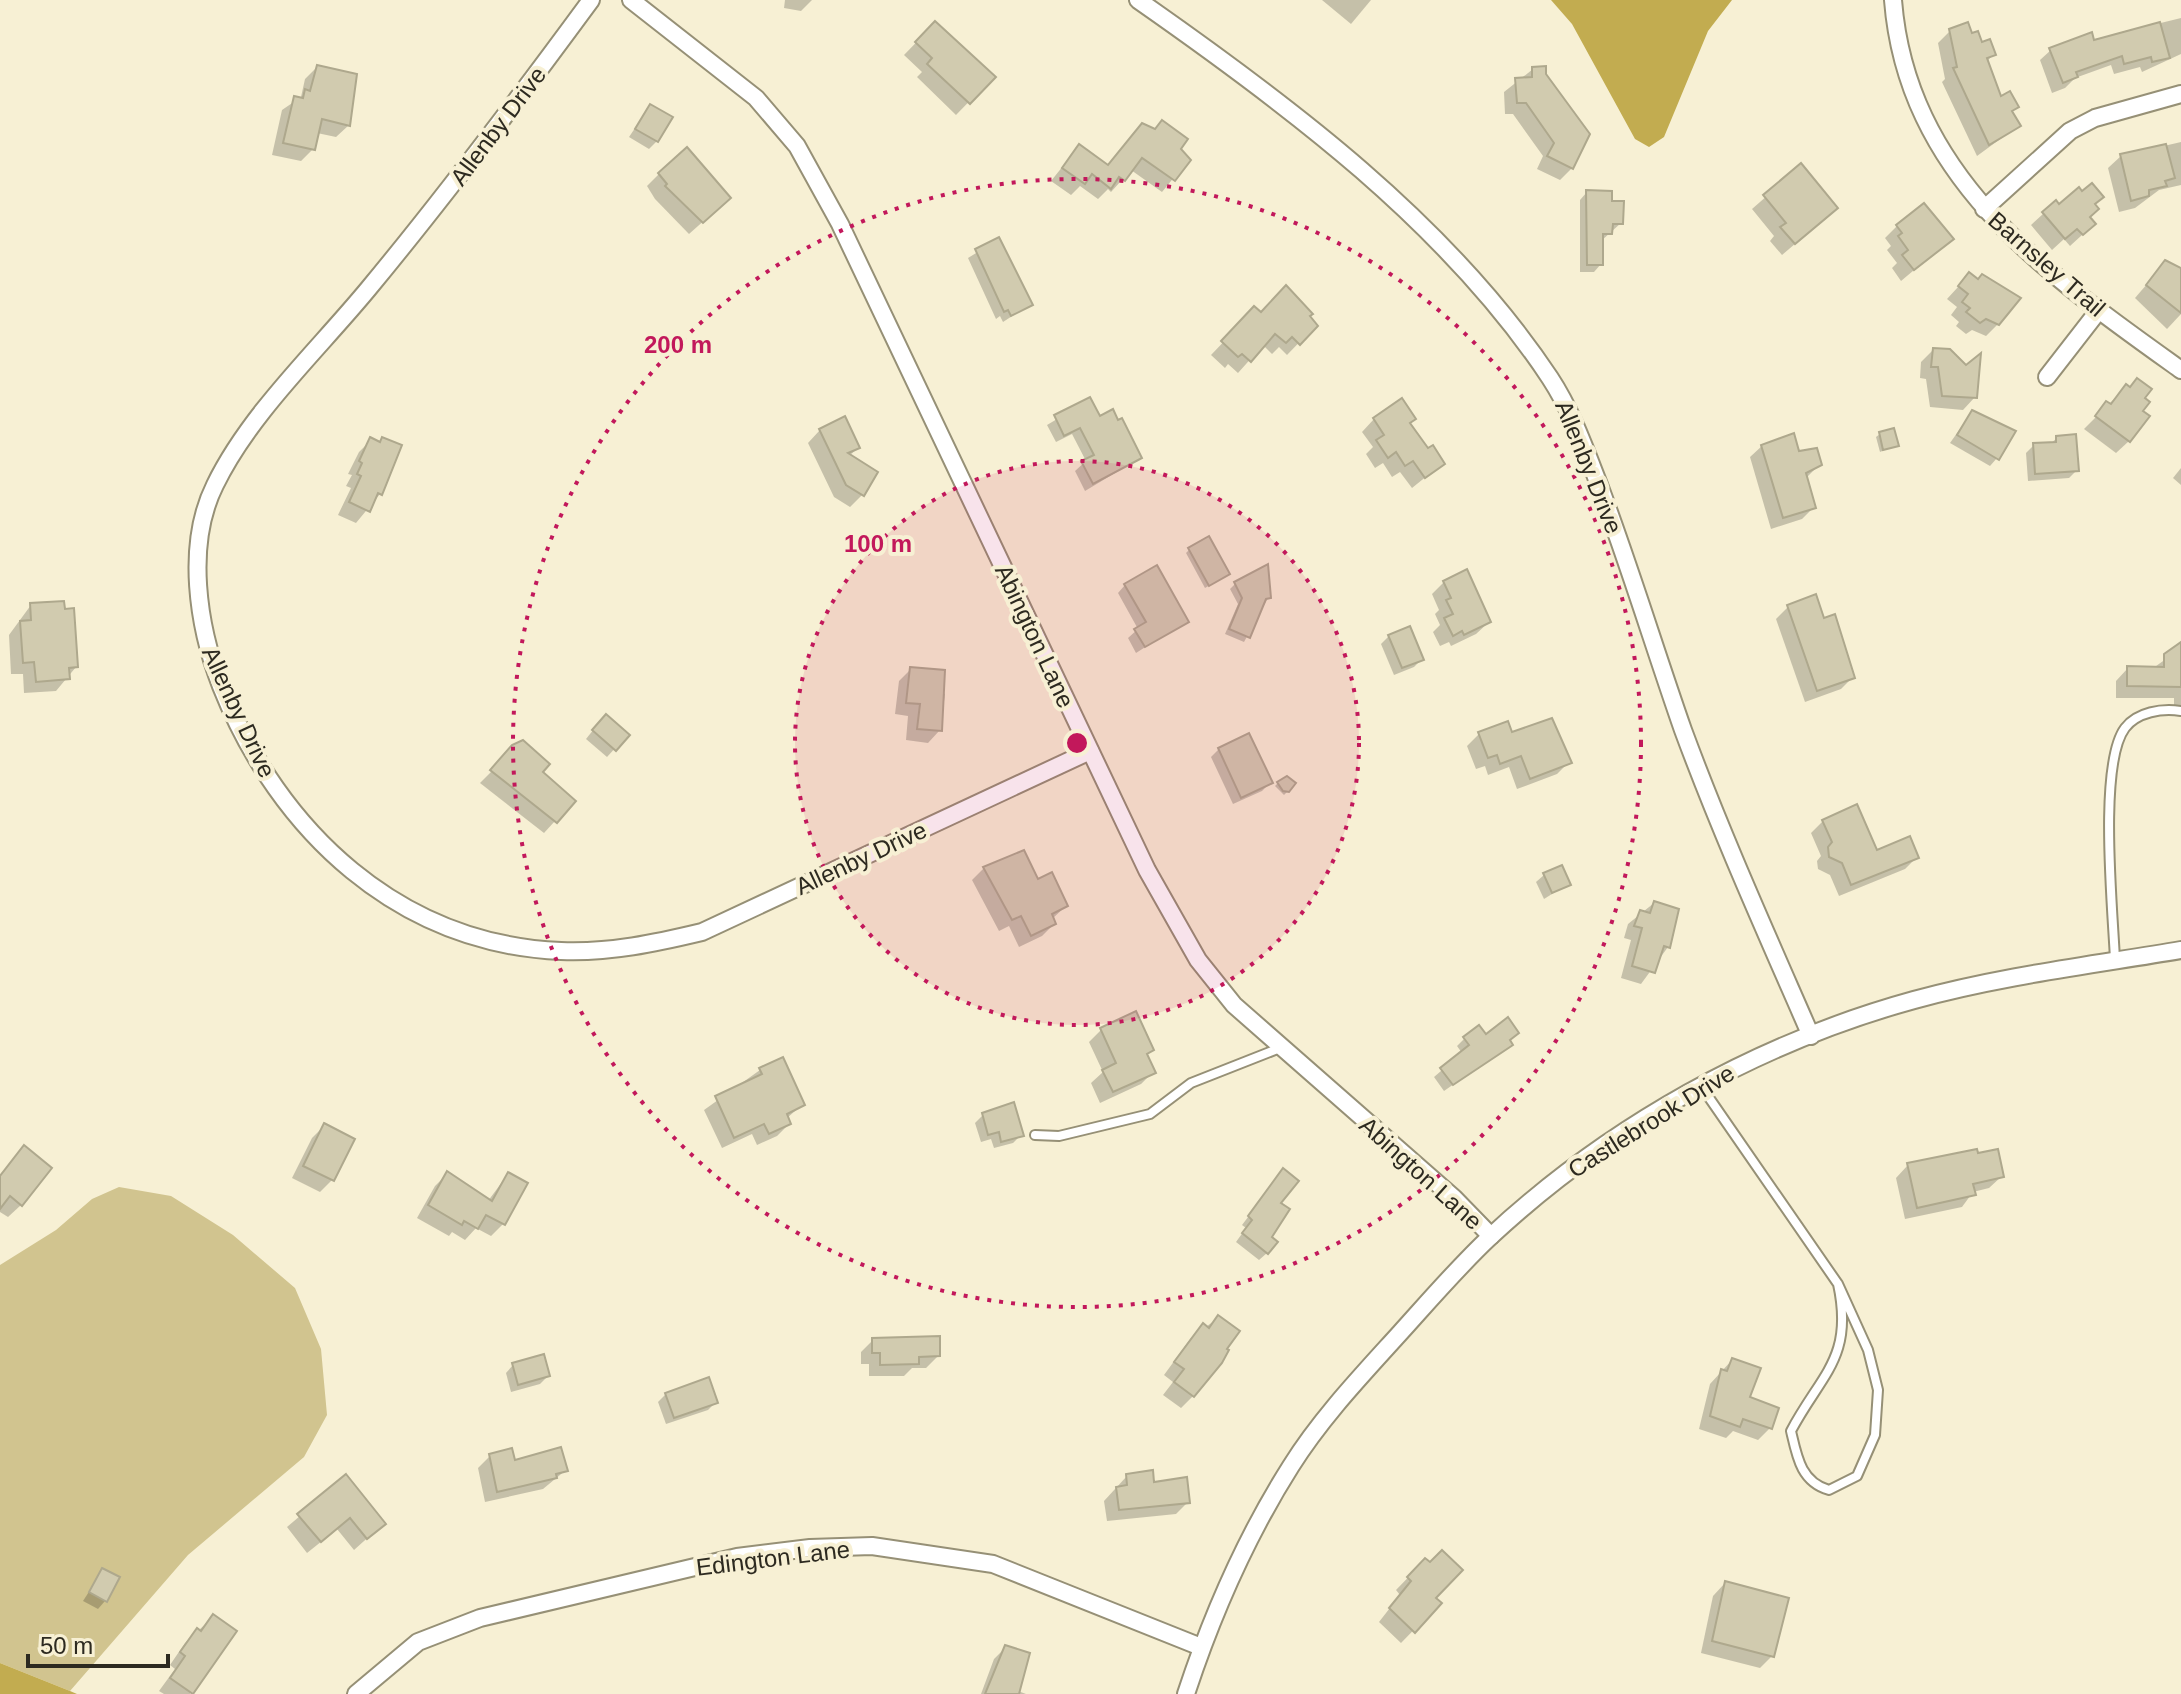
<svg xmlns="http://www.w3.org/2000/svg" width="2181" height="1694" font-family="Arial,sans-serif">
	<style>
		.green { fill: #d1c48f }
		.water { fill: #c2ac50 }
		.shadow { fill: #0003 }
		.building { fill: #d1cbaf; stroke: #aea88d; stroke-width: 2 }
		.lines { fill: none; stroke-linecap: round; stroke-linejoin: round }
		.service-casing { stroke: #969076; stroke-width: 12 }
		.minor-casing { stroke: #969076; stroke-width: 20 }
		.service { stroke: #fff; stroke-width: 8 }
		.minor { stroke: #fff; stroke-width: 16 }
		.ring { fill: none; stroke: #c2185b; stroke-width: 4; stroke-dasharray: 4 8 }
		.labels { text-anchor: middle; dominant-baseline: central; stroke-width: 8; stroke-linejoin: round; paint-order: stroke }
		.street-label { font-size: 24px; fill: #2d2a20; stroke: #f7f0d4 }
		.centre { fill: #c2185b; stroke: #f7f0d4; stroke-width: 4 }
		.ring-label { font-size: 24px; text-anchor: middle; font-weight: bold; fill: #c2185b; stroke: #f7f0d4; stroke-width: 8; stroke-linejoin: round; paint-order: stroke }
	</style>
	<rect width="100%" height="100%" fill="#f7f0d4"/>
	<path class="green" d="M119,1187l52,9 62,39 62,53 26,61 6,66 -23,42 -116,98 -118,136 -70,-28v-398l56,-35 36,-31z"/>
	<g class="water">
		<path d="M1551,0h181l-24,31 -44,106 -15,10 -14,-8 -63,-115z"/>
		<path d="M0,1663l70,28 7,3h-77z"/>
	</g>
	<g class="shadow">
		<path d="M785,0h27l-11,11 -17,-3z"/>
		<path d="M1322,0h49l-20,24z"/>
		<path d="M2181,18v36l-39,18 -2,-5 -26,7 -3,-9 -36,13 -10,10 -13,5 -12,-33 11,-10z"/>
		<path d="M935,23l58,54 -37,38 -39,-38 5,-5 -18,-17z"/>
		<path d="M1950,31l21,5 22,19 -7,7 14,37 17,8 -7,6 8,13 -41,30 -35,-74 3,-3 -7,-36z"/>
		<path d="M317,67l32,58 -13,12 -19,-4 -4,16 -12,12 -29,-6 10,-45 19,-13 4,-18z"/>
		<path d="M1533,69l39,99 -12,12 -23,-11 6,-13 -30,-42h-8l-1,-22z"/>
		<path d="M650,106l7,35 -8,8 -20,-12z"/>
		<path d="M1142,126l47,33 -27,33 -31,-22 -20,22 -3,-3 -10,10 -18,-13 -9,9 -20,-14 28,-35 28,21z"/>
		<path d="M2181,142v43l-22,5 -24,18 -16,4 -11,-44 13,-12z"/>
		<path d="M1801,166l22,54 -41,35 -12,-14 4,-5 -22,-27z"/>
		<path d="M659,174l57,36 -27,24 -34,-35 -8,-13z"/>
		<path d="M1587,192l23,11 11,20 -20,18v23l-7,8h-14v-72z"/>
		<path d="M2055,203l4,4 34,-2 -5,13 6,6 -24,22 -6,-7 -12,11 -21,-25z"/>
		<path d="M1897,226l54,13 -50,42 -9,-13 5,-5 -10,-13 4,-4 -6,-8z"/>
		<path d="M999,239l32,65 -28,18 -3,-6 -4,3 -28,-61z"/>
		<path d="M2166,262l15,8v44l-14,15 -32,-31z"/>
		<path d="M1969,275l29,49 -12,12 -14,-6 -6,4 -10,-8 3,-4 -8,-7 6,-8 -10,-8z"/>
		<path d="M1255,309l5,6 48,1 7,10 -28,29 -8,-8 -7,7 -9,-9 -25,28 -10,-9 -3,4 -14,-13z"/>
		<path d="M1933,350l42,47 -12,13 -33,-3 -4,-28 -6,-1 1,-16z"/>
		<path d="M2126,387l16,12 -13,42 -13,12 -32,-24z"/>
		<path d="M1089,400l10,18 41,40 -55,33 -10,-20 11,-10 -14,-27 -16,8 -9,-17z"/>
		<path d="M1972,412l25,46 -7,8 -40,-23z"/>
		<path d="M1374,419l35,5 19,27 15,12 -31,25 -12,-16 -8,5 -9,-14 -8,5 -9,-14 7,-7 -11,-15z"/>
		<path d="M820,430l38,18 -9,8 13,39 -12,12 -16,-10 -26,-54z"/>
		<path d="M1880,434l16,11 -16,7 -4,-15z"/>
		<path d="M2057,438l19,33 -7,7 -41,3 -2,-28 8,-8 16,-1z"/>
		<path d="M371,440l9,54 -24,29 -18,-8 13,-27 -5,-2 6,-11 -4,-1 11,-22z"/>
		<path d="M1763,445l34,8 22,12 -12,12 7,30 -12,12 -31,10 -21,-72z"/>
		<path d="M2181,468v17l-8,-7z"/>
		<path d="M1189,550l35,27 -19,11 -19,-35z"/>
		<path d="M1444,582l45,40 -13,12 -25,12 -2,-4 -9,4 -7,-14 7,-7 -5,-11 4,-4 -7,-16z"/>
		<path d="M1235,584l33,14 -24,44 -19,-8 13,-30 -8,-15z"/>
		<path d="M1125,585l61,36 -50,32 -8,-15 10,-9 -20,-36z"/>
		<path d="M31,605l45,62 -20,24 -32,2 -1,-19h-12l-2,-39z"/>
		<path d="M1788,607l34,13 31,57 -12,12 -36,13 -29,-83z"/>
		<path d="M1389,636l33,23 -8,8 -20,8 -13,-31z"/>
		<path d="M2181,648v58h-7v-8h-58v-17l12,-13 24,1z"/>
		<path d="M911,669l34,25 -5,36 -12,13 -22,-3 2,-24 -13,-2 4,-33z"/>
		<path d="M598,724l29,11 -20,22 -21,-18z"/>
		<path d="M1479,734l32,1 58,27 -12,12 -40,15 -8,-22 -21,8 -3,-9 -9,3 -9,-23z"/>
		<path d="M1219,749l51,34 -8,8 -29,13 -22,-47z"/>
		<path d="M492,771l48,1 15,49 -11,12 -64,-50z"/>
		<path d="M1278,783l10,8 -4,4 -9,-9z"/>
		<path d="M1823,821l53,32 41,4 -12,12 -66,27 -9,-21 -12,-6 -1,-8 4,-5 -10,-23z"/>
		<path d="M984,868l53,14 29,24 -14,13 2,5 -12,12 -23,11 -10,-21 -10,5 -27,-51z"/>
		<path d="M1544,875l24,9 -24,15 -8,-17z"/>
		<path d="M1654,903l14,44 -27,37 -20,-6 10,-38 -7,-2 4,-14z"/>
		<path d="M1101,1030l51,20 -6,6 7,16 -12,12 -41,19 -9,-20 12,-11 -14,-30z"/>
		<path d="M1485,1037l26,7 -67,47 -10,-14 28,-24 -5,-7 7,-7z"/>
		<path d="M760,1070l43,34 -16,14 2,6 -12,12 -20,9 -5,-11 -30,14 -18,-38z"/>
		<path d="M983,1115l38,20 -8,8 -19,5 -3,-9 -10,3 -6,-19z"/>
		<path d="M324,1126l8,54 -12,12 -28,-14 20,-40z"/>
		<path d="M12,1160l9,45 -13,12 -8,-5v-36z"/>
		<path d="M1908,1165l94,11 -13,12 -16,4 -11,15 -57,12 -9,-41z"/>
		<path d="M1283,1171l-16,82 -8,7 -23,-18 10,-14 -4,-3z"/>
		<path d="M448,1173l40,28 20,-27 -5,50 -12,12 -15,-8 -11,12 -13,-8 -3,4 -32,-18 18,-32z"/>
		<path d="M1218,1318l-25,78 -12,12 -18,-13 10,-13 -9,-7 27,-37z"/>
		<path d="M873,1340l65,16 -12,12h-14l-8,8h-35v-12h-8v-12z"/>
		<path d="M1732,1360l16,38 22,30 -12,12 -25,-9 -7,7 -27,-9 11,-45z"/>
		<path d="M513,1365l35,11 -8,8 -29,8 -5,-19z"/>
		<path d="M666,1394l50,8 -8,8 -42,14 -8,-22z"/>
		<path d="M490,1456l24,6 52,8 -23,19 -58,13 -7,-34z"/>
		<path d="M1127,1476l25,8 36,18 -12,12 -69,7 -3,-20z"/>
		<path d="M346,1477l37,47 -29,26 -17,-21 -30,24 -20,-26z"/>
		<path d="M1425,1560l9,38 6,5 -39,40 -22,-21 21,-27 -4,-5z"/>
		<path d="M103,1570l2,31 -7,8 -15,-8z"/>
		<path d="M1725,1583l47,73 -12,12 -59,-15 12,-57z"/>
		<path d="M213,1617l21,15 -44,62h-26l-5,-3 16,-22 -5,-4 15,-22z"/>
		<path d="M1006,1647l12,44 8,3h-45l13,-35z"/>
	</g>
	<g class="building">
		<path d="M935,21l61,56 -26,27 -43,-40 5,-6 -17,-16z"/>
		<path d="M1968,22l4,11 6,-2 4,11 8,-3 6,16 -9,3 14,38 9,-5 9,16 -7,4 9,15 -32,19 -36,-77 4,-1 -8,-38z"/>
		<path d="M2160,22l10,36 -18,4 -1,-5 -27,7 -2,-8 -46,16 2,5 -15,6 -14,-35 43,-16 2,8z"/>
		<path d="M317,65l40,9 -7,52 -28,-7 -7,31 -32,-7 11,-47 9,2 2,-9 5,2z"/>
		<path d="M1546,66v8l44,60 -17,35 -26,-13 7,-13 -28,-40h-9l-2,-25 17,-1v-10z"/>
		<path d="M650,104l23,13 -15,25 -23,-13z"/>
		<path d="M1162,120l26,19 -7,10 10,11 -16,21 -33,-23 -17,23 -6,-4 -8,12 -19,-15 -7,10 -23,-16 17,-24 29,21 34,-42 13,6z"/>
		<path d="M2166,144l9,34 -10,3 2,5 -18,4v6l-18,5 -11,-47z"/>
		<path d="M687,147l44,51 -28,25 -38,-37 2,-2 -9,-11z"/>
		<path d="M1801,163l37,45 -43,36 -15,-17 6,-4 -23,-28z"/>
		<path d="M2092,183l12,14 -9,7 4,5 -9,8 6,7 -13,11 -6,-6 -12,10 -23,-27 14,-12 3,4 20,-17 3,4z"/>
		<path d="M1586,190l26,1v10h12l-1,23h-10l-1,10h-9v31h-16z"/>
		<path d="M1924,203l30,36 -40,31 -12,-15 6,-5 -10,-14 4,-3 -6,-8z"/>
		<path d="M999,237l34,68 -22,11 -3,-6 -4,2 -29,-63z"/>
		<path d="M2165,260l16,8v45l-35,-28z"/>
		<path d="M1969,272l9,7 4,-5 39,24 -22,27 -13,-6 -6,4 -14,-11 4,-4 -8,-6 6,-8 -10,-8z"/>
		<path d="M1286,285l27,29 -3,2 8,10 -18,19 -8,-8 -6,6 -11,-9 -24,28 -9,-8 -4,3 -17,-16 33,-35 7,6z"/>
		<path d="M1933,348l17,1 16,16 15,-12 -4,45 -35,-2 -4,-29h-7z"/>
		<path d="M2137,378l15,11 -7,9 5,4 -7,9 7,5 -20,26 -35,-26 11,-15 5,3 15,-20 4,3z"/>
		<path d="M1090,397l10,19 13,-7 5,11 4,-2 20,40 -49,26 -12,-23 13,-6 -14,-27 -16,8 -10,-21z"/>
		<path d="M1402,398l14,21 -6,4 18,25 5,-3 12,19 -20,14 -12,-17 -8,5 -9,-14 -8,6 -12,-18 8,-5 -11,-17z"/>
		<path d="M1972,410l44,21 -17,29 -42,-25z"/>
		<path d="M845,416l15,32 -12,5 30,19 -14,24 -18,-11 -27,-56z"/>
		<path d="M1894,428l5,18 -16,4 -4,-18z"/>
		<path d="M1794,433l5,18 18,-3 5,17 -16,8 10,35 -33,10 -22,-73z"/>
		<path d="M2076,434l3,37 -44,3 -2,-31 23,-1v-6z"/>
		<path d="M370,437l10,5 2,-5 20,8 -20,50 -4,-2 -8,19 -21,-10 12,-26 -4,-2 5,-11 -3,-2z"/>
		<path d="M1209,536l21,38 -21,12 -21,-38z"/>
		<path d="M1268,564l3,34 -5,1 -16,39 -21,-9 13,-31 -8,-16z"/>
		<path d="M1157,565l32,57 -44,25 -11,-18 12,-7 -22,-38z"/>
		<path d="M1467,569l24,53 -27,13 -2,-4 -9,5 -9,-18 9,-4 -7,-14 5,-2 -8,-17z"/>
		<path d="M1816,594l8,24 11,-4 20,64 -38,13 -30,-86z"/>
		<path d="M64,601l1,8 9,-1 4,59 -9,1 1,11 -34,3 -2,-20 -11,1 -3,-42 11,-1 -1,-17z"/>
		<path d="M1410,626l14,34 -22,8 -14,-33z"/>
		<path d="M2181,642v45l-54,-1v-20l37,1v-13z"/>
		<path d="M910,667l35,3 -3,61 -25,-2 3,-25 -14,-1z"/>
		<path d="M606,714l24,21 -14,16 -24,-21z"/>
		<path d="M1552,718l20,45 -42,16 -9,-23 -21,8 -3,-9 -9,3 -10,-26 30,-11 4,11z"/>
		<path d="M1249,733l24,50 -32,15 -23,-50z"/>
		<path d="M523,740l27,24 -7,8 33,29 -19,22 -67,-53 22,-25z"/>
		<path d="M1287,776l9,7 -7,9 -6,-1 -6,-9z"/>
		<path d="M1857,804l20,46 33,-14 9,22 -68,27 -9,-22 -13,-6 -1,-10 4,-5 -10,-22z"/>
		<path d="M1024,850l14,29 14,-7 16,34 -16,8 4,10 -25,12 -10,-20 -9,4 -29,-53z"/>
		<path d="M1562,865l9,20 -19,8 -9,-20z"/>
		<path d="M1654,901l25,8 -9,39 -6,-2 -9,27 -23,-7 10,-38 -8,-2 6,-16 10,3z"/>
		<path d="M1136,1011l18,39 -7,4 9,19 -43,19 -11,-22 14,-7 -16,-35z"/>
		<path d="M1508,1017l11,16 -9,7 3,5 -60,40 -13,-17 29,-23 -6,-8 16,-12 7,9z"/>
		<path d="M783,1057l22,48 -18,9 4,10 -22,10 -5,-10 -30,14 -19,-42 47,-22 -3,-6z"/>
		<path d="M1014,1102l10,34 -23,6 -2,-10 -11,3 -6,-22z"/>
		<path d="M324,1123l31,16 -21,42 -31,-15z"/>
		<path d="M24,1145l28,23 -30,38 -12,-10 -10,13v-33z"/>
		<path d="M1977,1149l1,4 20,-4 6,28 -31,7 3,11 -59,13 -10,-45z"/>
		<path d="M1283,1168l16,13 -18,22 9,6 -18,28 6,5 -10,12 -26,-21 10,-13 -4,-4z"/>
		<path d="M447,1171l45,30 16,-29 20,11 -23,42 -19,-10 -8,14 -14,-8 -2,4 -34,-20z"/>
		<path d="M1218,1315l22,16 -13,18 2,1 -7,13 -28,34 -20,-15 10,-13 -10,-7 29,-39 6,5z"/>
		<path d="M940,1336v20l-21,1v7l-39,1v-12h-8v-15z"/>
		<path d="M544,1354l6,22 -32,9 -6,-22z"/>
		<path d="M1732,1358l29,10 -11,29 29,11 -7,21 -29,-10 -3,8 -30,-11 11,-47 6,2z"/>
		<path d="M709,1377l9,26 -44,15 -9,-25z"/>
		<path d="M561,1447l7,24 -12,3 1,4 -60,14 -8,-38 23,-6 3,12z"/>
		<path d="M1153,1470l1,12 33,-5 3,26 -71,7 -3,-23 11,-2 -1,-11z"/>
		<path d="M346,1474l40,50 -19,15 -17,-21 -29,24 -24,-28z"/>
		<path d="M1442,1550l21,20 -27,28 6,5 -27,30 -26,-25 22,-27 -4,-4 18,-19 5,4z"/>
		<path d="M102,1568l18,9 -13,25 -18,-10z"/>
		<path d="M1725,1581l64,17 -15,59 -62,-16z"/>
		<path d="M213,1614l24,17 -44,63 -23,-16 15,-22 -5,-4 17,-24 4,3z"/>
		<path d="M1005,1645l25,8 -11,41h-34z"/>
	</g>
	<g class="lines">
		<g class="service-casing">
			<g id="service">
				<path d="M2115,960c-2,-48 -17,-196 10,-232 12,-16 37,-20 56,-17"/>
				<path d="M1701,1086l137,198 30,66 10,40 -3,45 -18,41 -28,14c-28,-8 -32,-33 -38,-59 30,-57 63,-73 47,-147"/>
				<path d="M1035,1135l24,1 91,-22 41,-31 89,-35"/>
			</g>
		</g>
		<g class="minor-casing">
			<g id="minor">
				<path d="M591,0c-72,98 -145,195 -222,288 -51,62 -119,125 -154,197 -30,60 -17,142 6,201 58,146 178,258 340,265 49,2 95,-8 141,-19l388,-181"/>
				<path d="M631,0l125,98 41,48 43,78 307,646 51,90 36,45 220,193 37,38"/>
				<path d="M1138,0c149,104 310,224 412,378 21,32 34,68 48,104 31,82 56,165 85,248 38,103 84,205 128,306"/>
				<path d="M1893,0c14,178 155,275 288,370"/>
				<path d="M1984,209l86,-78 25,-13 86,-24"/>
				<path d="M2047,377l52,-67"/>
				<path d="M356,1694l62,-52 62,-24 257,-61 73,-9 62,-2 121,18 208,83"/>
				<path d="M1186,1694c26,-79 60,-157 105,-228 30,-48 71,-91 109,-133 29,-32 58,-66 90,-96 119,-111 268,-194 424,-237 87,-24 178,-35 267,-50"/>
			</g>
		</g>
		<use href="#service" class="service"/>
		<use href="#minor" class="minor"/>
	</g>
	<circle cx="1077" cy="743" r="282" fill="#c2185b" fill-opacity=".12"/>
	<g class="ring">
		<circle cx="1077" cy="743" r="282"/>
		<circle cx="1077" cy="743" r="564"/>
	</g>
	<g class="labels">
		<g class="street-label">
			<text transform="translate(498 126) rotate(-53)">Allenby Drive</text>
			<text transform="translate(2047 264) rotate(41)">Barnsley Trail</text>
			<text transform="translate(1589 467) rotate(68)">Allenby Drive</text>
			<text transform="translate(1035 636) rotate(65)">Abington Lane</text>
			<text transform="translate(239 712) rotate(65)">Allenby Drive</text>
			<text transform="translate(861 858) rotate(-25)">Allenby Drive</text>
			<text transform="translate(1651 1121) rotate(-32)">Castlebrook Drive</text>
			<text transform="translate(1421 1173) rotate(42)">Abington Lane</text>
			<text transform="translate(773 1558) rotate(-7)">Edington Lane</text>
		</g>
	</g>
	<circle cx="1077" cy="743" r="12" class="centre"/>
	<g class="ring-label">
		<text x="678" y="353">200 m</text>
		<text x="878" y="552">100 m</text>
	</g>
	<path d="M28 1654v12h140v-12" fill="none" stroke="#2d2a20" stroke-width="4"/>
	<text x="40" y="1654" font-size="24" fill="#2d2a20" stroke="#f7f0d4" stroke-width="6" paint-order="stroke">50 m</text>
</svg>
